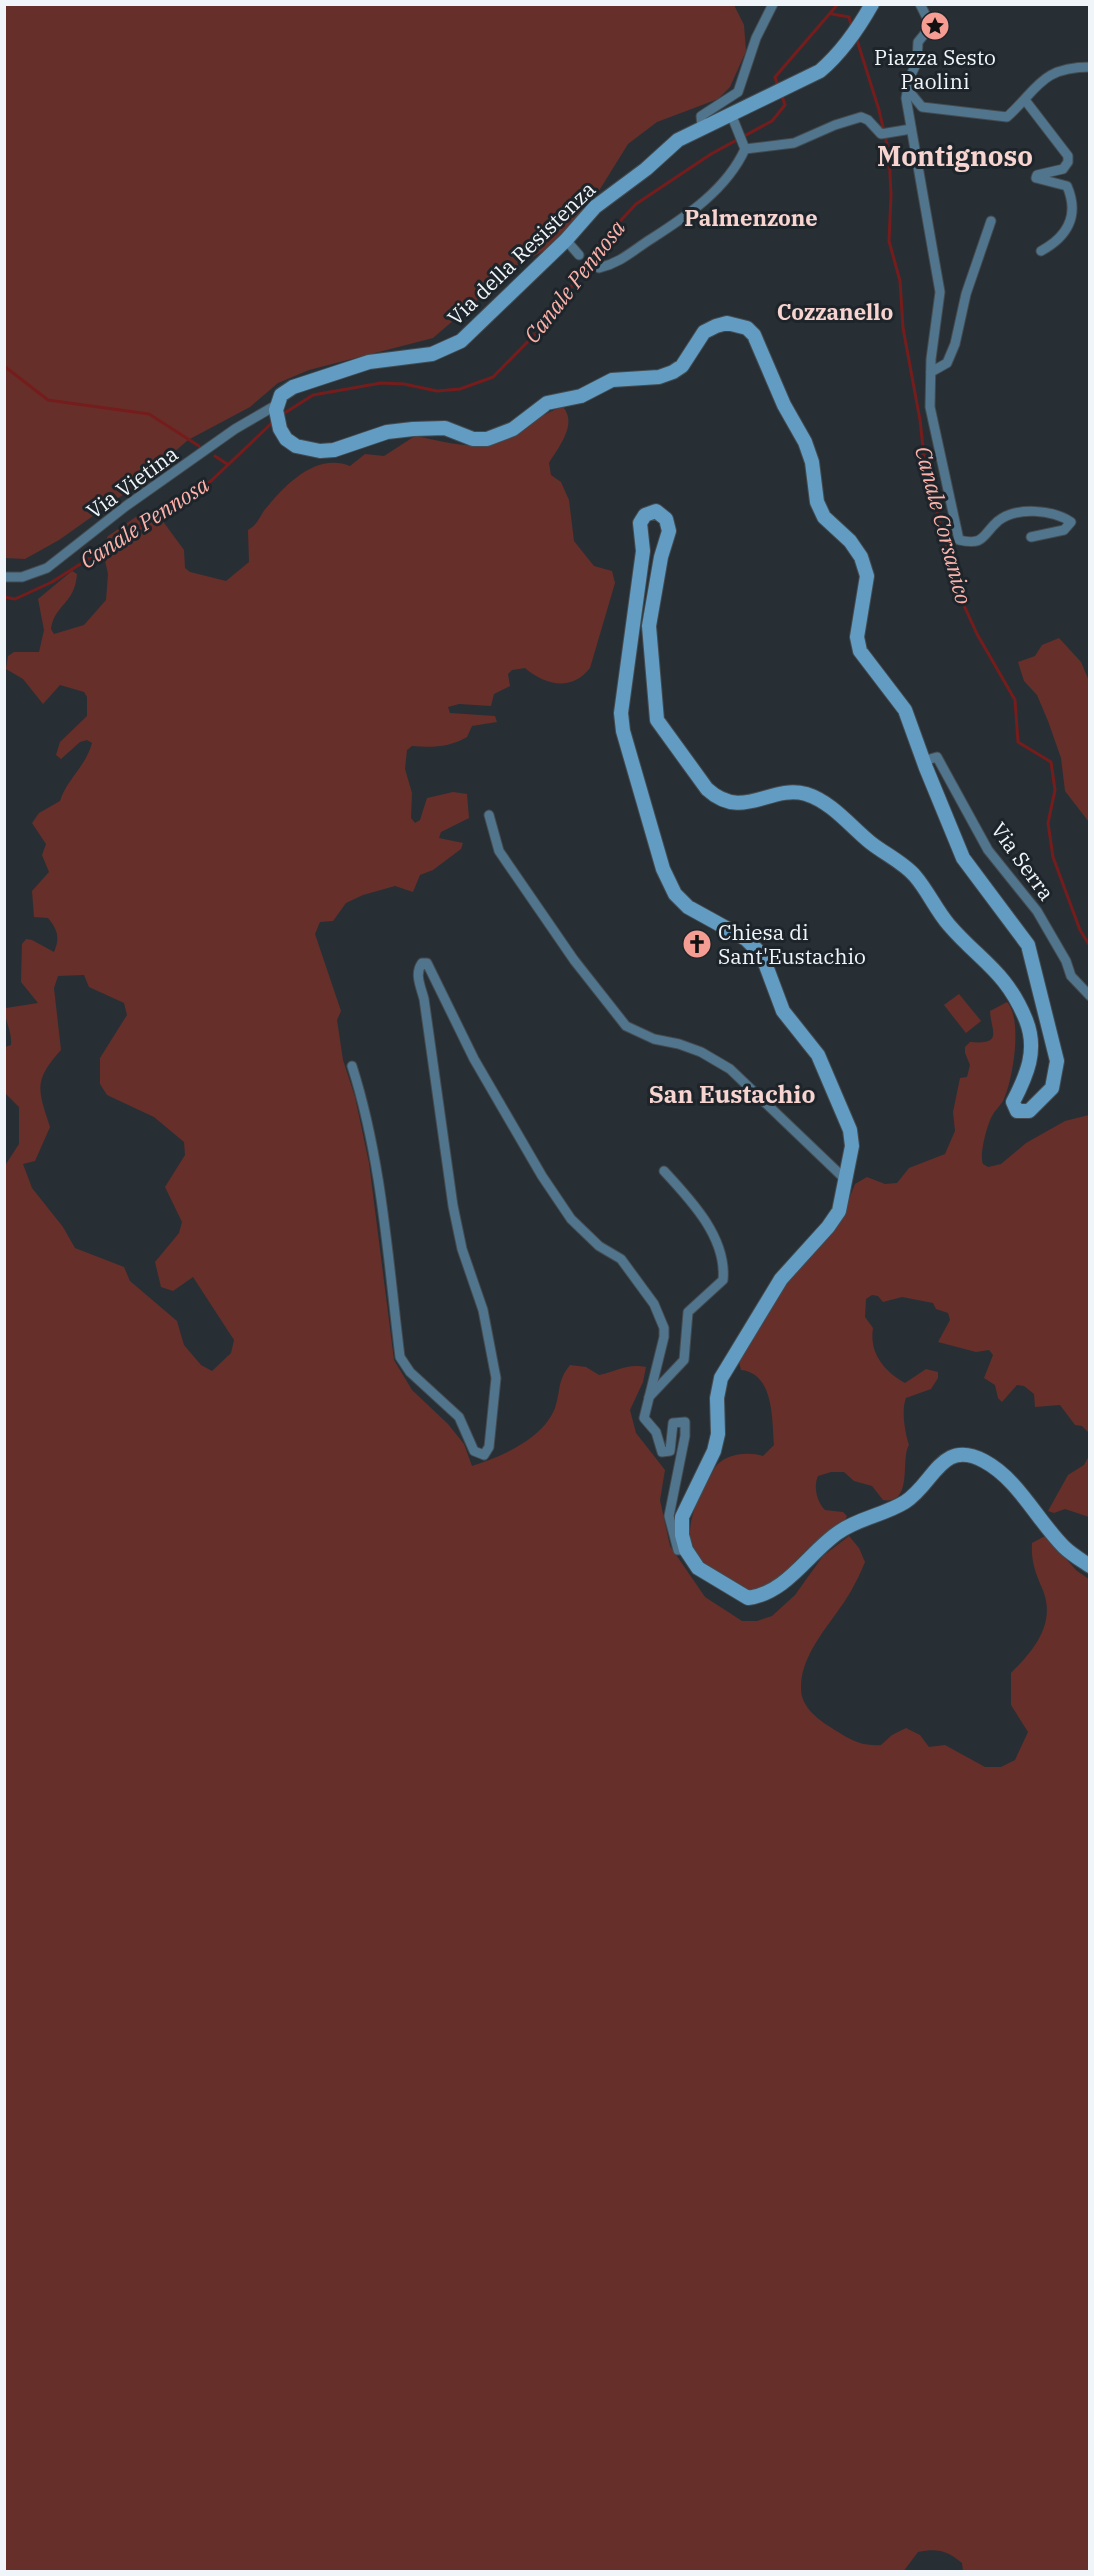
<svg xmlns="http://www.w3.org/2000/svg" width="1094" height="2576" font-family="'IBM Plex Serif',serif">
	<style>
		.green { fill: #672f2a; fill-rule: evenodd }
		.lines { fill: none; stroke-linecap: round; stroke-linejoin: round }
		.stream { stroke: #751d1c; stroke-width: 3 }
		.street-casing { stroke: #434b50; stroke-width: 11 }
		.secondary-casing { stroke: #434b50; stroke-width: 16 }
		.street { stroke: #51758d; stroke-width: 9 }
		.secondary { stroke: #629cc2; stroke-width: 14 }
		.labels { text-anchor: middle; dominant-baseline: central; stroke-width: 6; stroke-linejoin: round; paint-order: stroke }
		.poi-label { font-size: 21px; fill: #f0f5f9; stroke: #1d252b }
		.street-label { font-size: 21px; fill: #f0f5f9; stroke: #1d252b }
		.neighbourhood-label { font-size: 22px; font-weight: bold; fill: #f8d4d0; stroke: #1d252b }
		.water-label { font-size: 22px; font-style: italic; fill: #ffb2aa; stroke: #1d252b }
		.quarter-label { font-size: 24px; font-weight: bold; fill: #f8d4d0; stroke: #1d252b }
		.district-label { font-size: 27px; font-weight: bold; fill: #f8d4d0; stroke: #1d252b }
	</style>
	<rect width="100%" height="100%" fill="#272f35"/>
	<g class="green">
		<path d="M5,5h729l10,20 2,26 -16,36 -12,12 -61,23 -29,22 -36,58 -45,47 -29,16 -85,73 -124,32 -31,13 -28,24 -62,33 -54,47 -75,53 -34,19 -20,-1z"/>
		<path d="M563,407c15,17 -5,41 -14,56l2,12 10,7 8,18 5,41 20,25 18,5 3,12 -25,85c-18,23 -44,18 -65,0l-13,2 -4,4 2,12 -16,8 -3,12 -32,-2 -11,3 2,6 45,3 2,6 -25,4 -5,11c-17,10 -35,11 -55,9l-5,4 -2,19 7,24 -1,25 4,5 5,-3 7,-22 26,-6 14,2 2,24 -28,14 -2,6 24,5 -2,6 -28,21 -13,5 -7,17 -18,-6 -32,9 -17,8 -13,18 -13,1 -5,12 26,77 -4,9 6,40 12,37 14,66 25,197 18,30 36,34 16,20 8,22c29,-9 71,-27 83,-58 6,-18 2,-27 15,-43l16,2 13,8c19,-4 28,-12 47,-8l-3,15 -13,28 6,23 29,37 -5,30 10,46 35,51 37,24h15l15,-5 23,-21 28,-39 26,-20 10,12 6,14c-4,10 -9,20 -14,29 -17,30 -51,61 -50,98 0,16 14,28 26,36 19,12 32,22 54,20l11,-10 14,-7 14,7 9,12 16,-2 40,22h16l14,-7 13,-28 -17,-27v-32c24,-24 46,-51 31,-85 -7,-16 -11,-27 -10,-45l13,-7 32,35 12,8v992h-126l-1,-8c-15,-13 -25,-15 -44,-11l-15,20 -898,-1 -1,-1404 15,-23v-37l-14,-14v-46l6,-2c1,-17 -8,-25 -5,-37l32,-5 -17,-21 1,-38 4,-5 6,1 22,12c6,-14 4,-22 -6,-34l-14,-1 -2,-26 17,-19 -7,-17 4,-11 -14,-21 7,-10 21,-12c7,-22 26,-35 32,-58l-5,-3 -7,2 -19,17 -5,-4 4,-13 27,-26v-19l-3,-5 -24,-7 -17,19 -20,-25 -17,-10 2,-13 6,-4h25l5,-22 -6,-31 34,-28 5,3c-2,30 -23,31 -26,55l3,5 30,-9 22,-25 2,-26 -6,-27 6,-11 35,-24 6,-2 10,6 25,34 1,18 5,4 36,9 23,-19 -1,-32c12,-7 11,-15 20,-24 19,-23 49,-53 82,-40l15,-12 19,2 31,-20c38,7 65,18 100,-2 17,-10 29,-22 48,-27zM84,975l5,12 35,16 3,12 -27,43v26l7,11 47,22 30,25 1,13 -20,32 17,35 -3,11 -24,29 6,25 12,4 20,-14 41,63 -3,13 -19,18 -11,-6 -17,-20 -7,-24 -47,-40 -6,-14 -49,-19 -12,-21 -31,-39 -9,-24 12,-3 15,-34c-12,-37 -17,-46 11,-77l-7,-62 4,-12z"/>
		<path d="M1059,638l22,24 8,19v141l-24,-31 -4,-33 -13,-37 -11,-26 -13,-14 -6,-19 17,-6 7,-11z"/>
		<path d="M959,994l22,27 -15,12 -22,-28z"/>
		<path d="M1007,1002c16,17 6,79 -4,99 -3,5 -8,9 -11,15 -5,9 -13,39 -9,48l5,3 13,-3 25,-21 39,-22 24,-6v318l-7,-7 -7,-1 -15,-20 -25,2 -1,-13 -10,-8 -7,-1 -15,17 -4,-4 -3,-13 -11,-7 9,-23 -4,-5 -13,2 -38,-10 12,-22 -2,-7 -12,-4 -3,-6 -31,-6 -19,5 -5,-6 -6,-1 -6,4 -1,18 8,11c-4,25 11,43 32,55l21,-14 12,3v6l-7,11 -25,9c-5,12 -1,35 3,47 -9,14 5,60 -26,55l-11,-14 -18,-5 -10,-9h-13l-13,4c-5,11 -1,26 7,34l18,2 4,4c-4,12 -18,16 -28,23 -27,21 -32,42 -70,53 -17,-9 -38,-17 -50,-33 -19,-24 -4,-54 8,-77 4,-6 7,-15 12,-19 11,-10 31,-11 44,-7l11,-11c-2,-25 0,-72 -33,-75l-3,-12 52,-83 55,-66 10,-25 12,-7 18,7 12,-1 12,-15 36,-14 10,-23 -2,-19 7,-34 7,-1 3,-12 -5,-12v-6l5,-5c34,3 21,-11 20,-31z"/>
		<path d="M1089,1456v61l-24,-8 -11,4 -6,-2 20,-36 16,-10z"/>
	</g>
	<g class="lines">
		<g class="stream">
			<path d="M832,14l17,3 3,11"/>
			<path d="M856,37l23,73 10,43 2,42 -2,46 11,40 3,47 17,92 6,55 36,126 15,33 38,66 3,42 33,20 4,28 -7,33 5,34 27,73 10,16"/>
			<path d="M778,87l-3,-10 63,-73"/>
			<path d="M4,366l44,34 101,14 50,32"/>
			<path d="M280,416l33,-21 68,-12 23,1 33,7 23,-2 33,-12 58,-59 46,-72 39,-42 75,-50 61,-33 13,-16 -4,-12"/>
			<path d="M215,456l12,8"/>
			<path d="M4,597l11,2 37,-17 159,-101 64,-61"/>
		</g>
		<g class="street-casing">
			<g id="street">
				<path d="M920,4l11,22 -13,16 -1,20 -7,15 -4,21 34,194 -9,67 -1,48 29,133c26,6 23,-5 39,-19 19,-15 55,-11 73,1l-7,8 -33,7"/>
				<path d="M908,90l14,17 85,10c31,-28 34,-50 83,-50"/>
				<path d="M1025,100l43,56v6l-5,7 -26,6 -1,3 31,8c13,30 0,51 -26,65"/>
				<path d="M702,127l-1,-11 37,-24 18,-54 17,-34"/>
				<path d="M745,149l49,-6 41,-18 26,-8 7,3 13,14 30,-5"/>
				<path d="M566,240l13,15"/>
				<path d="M590,262l9,6c23,-6 33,-17 52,-29 36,-23 76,-50 94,-90l-14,-35"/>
				<path d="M931,372l16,-9 8,-19 11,-50 25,-73"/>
				<path d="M4,577h18l25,-9 79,-62 109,-77 43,-25"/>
				<path d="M923,761l14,-4 51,93 49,61 29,50 5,15 19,20"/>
				<path d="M489,815l10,36 75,109 52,66 28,13 25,5 22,8 29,17 117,112"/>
				<path d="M352,1066c30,94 36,194 48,291l10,15 49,45 15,34 10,4 5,-8 7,-69 -13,-68 -21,-61 -9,-43 -29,-207c-3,-12 -10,-25 -2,-36h5l47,96 68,117 29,43 28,27 22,13 33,45 10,24v9l-20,81 12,14 6,20 8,-1 3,-28 12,-1v14l-16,80 9,34h8"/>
				<path d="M649,1397l35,-37 4,-48 35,-32c4,-42 -32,-80 -59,-109"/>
			</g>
		</g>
		<g class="secondary-casing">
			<path id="secondary" d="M872,4c-14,25 -31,49 -52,67l-142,69 -32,29 -51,38 -29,33 -105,101 -29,13 -63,8 -76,25 -12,8 -5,15 4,19 6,10 10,7 24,5 14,-1 53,-18 26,-3 32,-1 28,11h14l26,-10 34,-26 34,-7 31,-16 47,-3 14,-5 9,-6 22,-34 12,-6 11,-3 20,5 7,7 30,70 21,37 7,20 5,40 7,15 26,24 11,16 6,19 -10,61 3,14 45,59 21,58 37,90 65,87 29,116 -5,27 -23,23h-12l-4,-9c14,-27 25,-52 13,-82 -20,-49 -46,-59 -77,-95 -13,-15 -21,-34 -34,-49 -11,-13 -30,-22 -44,-33 -20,-16 -39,-41 -65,-49 -36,-10 -63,28 -99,-5l-50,-69 -8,-94 12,-69 8,-26 -3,-12 -10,-8 -11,4 -5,8 3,28 -22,162 2,18 40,138 12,25 13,13 58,32 16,16 21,56 35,44 32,75 2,16 -13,65 -11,16 -47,52 -60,99 -4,20 1,36 -4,17 -32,66v18l4,15 12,18 50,30c39,-5 61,-46 91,-66 20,-14 45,-17 66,-30 29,-18 36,-64 79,-41 34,18 53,59 80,86 7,7 17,13 26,19"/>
		</g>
		<use href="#street" class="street"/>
		<use href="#secondary" class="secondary"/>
	</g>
	<defs>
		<g id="sight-disc" transform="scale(1.5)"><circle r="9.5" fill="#f59c93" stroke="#1d252b"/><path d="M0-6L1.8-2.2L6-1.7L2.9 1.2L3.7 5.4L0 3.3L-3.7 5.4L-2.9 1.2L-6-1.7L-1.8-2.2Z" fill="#111"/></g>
		<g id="church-disc" transform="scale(1.5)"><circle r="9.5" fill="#f59c93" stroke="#1d252b"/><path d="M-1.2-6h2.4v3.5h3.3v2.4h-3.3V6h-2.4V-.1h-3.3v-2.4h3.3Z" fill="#111"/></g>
	</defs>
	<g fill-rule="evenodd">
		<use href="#sight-disc" x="935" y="26"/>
		<use href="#church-disc" x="697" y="944"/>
	</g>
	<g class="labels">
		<g class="poi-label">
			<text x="935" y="57">Piazza Sesto<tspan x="935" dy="24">Paolini</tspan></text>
			<text x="718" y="932" text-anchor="start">Chiesa di<tspan x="718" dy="24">Sant'Eustachio</tspan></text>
		</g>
		<g class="street-label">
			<text transform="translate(521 253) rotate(-44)">Via della Resistenza</text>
			<text transform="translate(132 482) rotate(-36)">Via Vietina</text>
			<text transform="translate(1023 861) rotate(54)">Via Serra</text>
		</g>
		<g class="neighbourhood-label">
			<text x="751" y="217">Palmenzone</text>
			<text x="835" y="311">Cozzanello</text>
		</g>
		<g class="water-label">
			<text transform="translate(574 281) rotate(-52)">Canale Pennosa</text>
			<text transform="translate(144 522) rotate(-33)">Canale Pennosa</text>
			<text transform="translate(944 525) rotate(75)">Canale Corsanico</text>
		</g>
		<g class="quarter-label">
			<text x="732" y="1094">San Eustachio</text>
		</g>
		<g class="district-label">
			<text x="955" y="155">Montignoso</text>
		</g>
	</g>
	<rect width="1094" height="2576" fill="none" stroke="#f0f5f9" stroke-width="12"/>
</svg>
